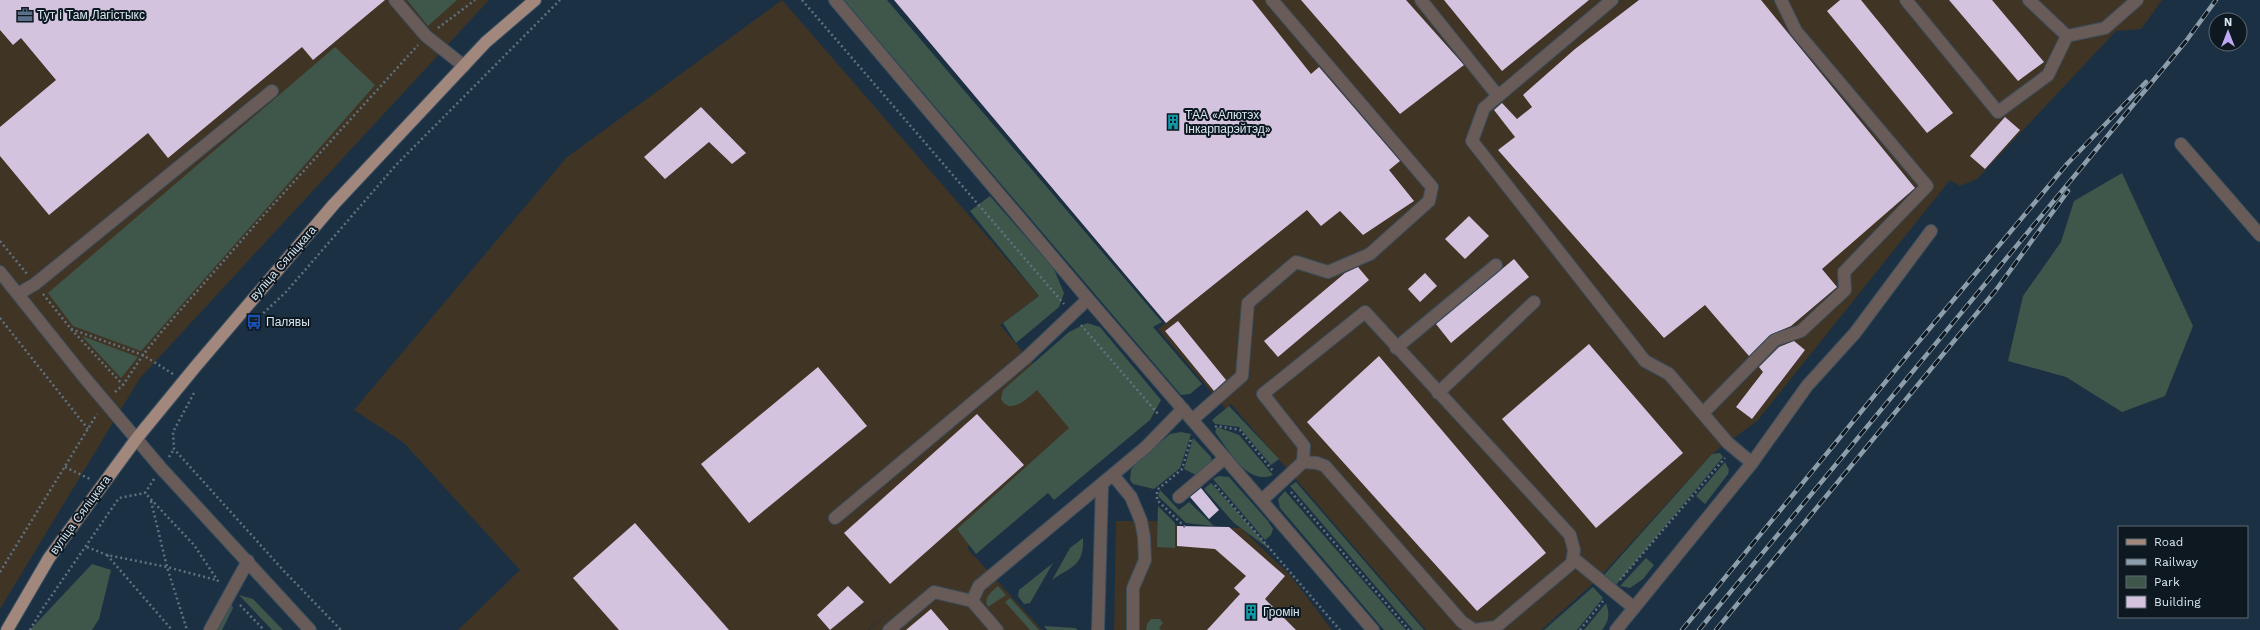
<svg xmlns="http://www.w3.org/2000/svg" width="2260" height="630" font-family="'Work Sans',sans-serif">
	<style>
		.industrial { fill: #403425 }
		.green { fill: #3f564a }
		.building { fill: #d4c3df }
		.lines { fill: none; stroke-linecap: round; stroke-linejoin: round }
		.minor-casing { stroke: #394e5f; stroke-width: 14 }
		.major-casing { stroke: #394e5f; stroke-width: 14 }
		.path { stroke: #5f7281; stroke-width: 2.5; stroke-dasharray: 2 3; stroke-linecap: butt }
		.minor { stroke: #695b57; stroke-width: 12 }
		.major { stroke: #a2877d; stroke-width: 12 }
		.rail-casing { stroke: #8c9dab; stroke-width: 4.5 }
		.rail { stroke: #0e1820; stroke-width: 3; stroke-dasharray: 9; stroke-linecap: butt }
		.labels { text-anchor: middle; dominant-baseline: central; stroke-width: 4; stroke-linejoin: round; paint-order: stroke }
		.poi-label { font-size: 12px; fill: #d7e5f0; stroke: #0e1820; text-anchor: start }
		.street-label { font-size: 12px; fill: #d7e5f0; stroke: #0e1820 }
	</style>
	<rect width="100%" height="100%" fill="#1b3143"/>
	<g class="industrial">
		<path d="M0,0h489l-349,378 -140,231z"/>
		<path d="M782,0l257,296 -39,29 97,113 -130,110 75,82h-173l33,-29 -34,29h-410l62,-60 -116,-127 -50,-33 212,-252z"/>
		<path d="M894,0h1268l-21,29 -25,2 -139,148 -17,7 -10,-6 -193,241 -45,33 -114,125 -57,51h-115l-195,-226 -5,5 -68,-80 8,-6z"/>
		<path d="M1116,521h56l5,5 64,2 49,47 42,55h-218z"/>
	</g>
	<g class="green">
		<path d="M407,0h50l-29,26z"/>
		<path d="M844,0h43l275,322 -9,5 49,57 -12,10 -9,1z"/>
		<path d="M335,47l40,38 -234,266 -68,-25 -25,-33z"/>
		<path d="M2122,173l71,153 -28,70 -43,16 -56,-35 -58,-16 15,-65 38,-54 13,-41z"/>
		<path d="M990,196l64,73 10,24 -5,14 -43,36 -13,-20 36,-27 -69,-85z"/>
		<path d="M1087,323l13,4 61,73 -11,20 -96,80 -6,-7 -72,61 -19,-25 112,-101 -32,-38c-9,8 -27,26 -36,9l2,-9 66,-58z"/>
		<path d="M82,336l56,21 -17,21z"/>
		<path d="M1229,406l50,53 -8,6 -32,-38 -24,-3 -3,-4z"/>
		<path d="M1217,427l22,8 34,40c-26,11 -44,-25 -58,-43z"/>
		<path d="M1181,432l10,2 -11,34 -26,21 -21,-5 -3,-4 1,-10 5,-7 34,-29z"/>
		<path d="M1193,438l18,19 1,7 -16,11 -12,-6z"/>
		<path d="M1720,453l3,4 -108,129 -11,-11 108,-121z"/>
		<path d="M1725,462l4,8 -1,4 -23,30 -9,-8z"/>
		<path d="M1219,476l10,1 39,44 5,8 -2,6 -6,5 -52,-61z"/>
		<path d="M1296,482l128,148h-11l-123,-144z"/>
		<path d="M1211,483l61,68 -38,-28 -30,-34z"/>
		<path d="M1160,490l19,20 10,-8 25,24 -28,-3 -28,-27z"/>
		<path d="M1285,491l121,139h-22l-104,-122 -2,-9z"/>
		<path d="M1158,506l17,17v25l-18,-1z"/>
		<path d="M1083,538c1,28 -11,28 -31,42l18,-32z"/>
		<path d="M1646,558l8,7 -11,14 -13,9 -10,-2z"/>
		<path d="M1053,563l-23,40 -6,1 -6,-8 1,-6z"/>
		<path d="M92,564l19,6 -12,49 -7,11h-62z"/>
		<path d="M998,586l8,9 -18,12c-5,-9 3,-15 10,-21z"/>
		<path d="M1593,587l10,11 -26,32h-33z"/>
		<path d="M239,595l14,4 30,31h-11z"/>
		<path d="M1010,598l29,32h-9l-25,-28z"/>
		<path d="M231,602l2,6 -11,22h-5z"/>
		<path d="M1606,603c4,11 3,18 -4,27h-18z"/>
		<path d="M1151,619h9l3,4 -4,5 2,2h-15l1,-6z"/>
		<path d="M1044,626l31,2 3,2h-31z"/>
	</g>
	<g class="building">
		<path d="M0,0h385l-72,60 -11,-13 -134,111 -20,-25 -99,82 -49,-59v-29l56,-47 -35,-42 -8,7 -13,-15z"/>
		<path d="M894,0h358l59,74 8,-7 81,94 -11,9 25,31 -51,34 -23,-24 -19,15 -14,-16 -141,113z"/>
		<path d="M1301,0h105l58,65 -64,49z"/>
		<path d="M1444,0h145l-87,71z"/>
		<path d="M1639,0h122l154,188 -93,81 15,18 -46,39 -21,9 -21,21 -44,-51 -41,33 -166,-188 17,-13 -21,-27 8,-7 15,16 15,-12 -9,-12 52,-46z"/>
		<path d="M1840,0h21l92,113 -26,20 -100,-122z"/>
		<path d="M1949,0h43l52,62 -26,19z"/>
		<path d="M701,107l45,46 -14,11 -23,-22 -44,37 -21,-22z"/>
		<path d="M2005,117l15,13 -35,39 -15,-13z"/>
		<path d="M1469,216l20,20 -24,23 -20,-20z"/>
		<path d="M1514,259l15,18 -78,66 -15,-19z"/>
		<path d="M1358,267l11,13 -91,77 -14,-16 81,-68z"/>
		<path d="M1425,273l12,13 -17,16 -12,-13z"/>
		<path d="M1178,321l48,59 -12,11 -49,-60z"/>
		<path d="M1794,341l11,9 -53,69 -16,-12 27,-35 -4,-5 20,-20z"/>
		<path d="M1589,344l94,109 -87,75 -94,-109z"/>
		<path d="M1379,356l167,197 -69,58 -170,-189z"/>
		<path d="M818,367l49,59 -118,97 -48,-59z"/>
		<path d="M977,414l47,51 -134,119 -46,-51z"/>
		<path d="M1201,488l18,22 -10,9 -19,-22z"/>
		<path d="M635,523l94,107h-110l-46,-52z"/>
		<path d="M1177,526l52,1 56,49 -20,23 31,31h-89l33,-36 -6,-6 12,-12 -31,-27 -38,-3z"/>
		<path d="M848,586l16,16 -34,28 -13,-15z"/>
		<path d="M931,609l18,21h-43z"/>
	</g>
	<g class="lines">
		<g class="minor-casing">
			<g id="minor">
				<path d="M395,0l31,36 38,30"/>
				<path d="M835,0l253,299 285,331"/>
				<path d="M1421,0l77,96"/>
				<path d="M1612,0l-128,108 -12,33 173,220 24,13 59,69 24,20 -118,145"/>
				<path d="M1906,0l92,112 50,-37 19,-39 38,-8 32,-28"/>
				<path d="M2029,0l38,36"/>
				<path d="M2181,144l79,91"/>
				<path d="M0,272l84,105 77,91 149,162"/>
				<path d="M18,294l17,-10 237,-193"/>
				<path d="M1396,348l100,-83"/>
				<path d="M1438,393l96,-91"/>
				<path d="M1703,413l72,-73 26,-9 44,-41 -1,-18 83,-86 -131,-155 -15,-31"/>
				<path d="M1192,420l50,-44 6,-73 48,-41 32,10 42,-18 59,-53 3,-14 -160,-187"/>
				<path d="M1303,462l14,1 8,3 137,156 12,8"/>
				<path d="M1752,463l55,-77 48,-53 76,-102"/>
				<path d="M1113,475l18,22 10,24 3,16 1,23 -12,28v42"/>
				<path d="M1179,497l46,-39"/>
				<path d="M1262,500l41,-38 1,-16 -41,-52 102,-82 205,223 4,15 -2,13 -76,64 -22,3"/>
				<path d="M835,518l192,-161 61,-58"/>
				<path d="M1573,558l61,50 -18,22"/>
				<path d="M210,630l38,-69"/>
				<path d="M889,630l45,-38 38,9"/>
				<path d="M997,630l-25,-29 7,-15 167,-139 37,-38"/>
				<path d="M1098,630l4,-145"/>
			</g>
		</g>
		<g class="major-casing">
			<path id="major" d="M7,630l42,-72 88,-120 59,-72 138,-162 152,-162 49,-42"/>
		</g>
		<g class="path">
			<path d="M802,0l262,304"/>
			<path d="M438,28l37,-28"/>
			<path d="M0,241l27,33"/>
			<path d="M43,294l28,35 52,56"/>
			<path d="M0,318l88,111"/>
			<path d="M256,320l30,-28 110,-127 164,-165"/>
			<path d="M1081,325l78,90"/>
			<path d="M71,329l72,26 30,19"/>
			<path d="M115,392l8,-7 20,-30 20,-25 107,-122 148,-163"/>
			<path d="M194,393l-21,39 1,17 109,121 58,60"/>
			<path d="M1215,427l2,-1 23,4 33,41"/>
			<path d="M169,457l5,-8"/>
			<path d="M65,467l25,12"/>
			<path d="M154,479l-9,14 49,52 26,39"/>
			<path d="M1215,485l125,145"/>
			<path d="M1291,492l118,138"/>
			<path d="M151,501l16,66 20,63"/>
			<path d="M1185,527l-28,-27v-10l25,-21 9,-30"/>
			<path d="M87,547l20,8 60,12 49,13"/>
			<path d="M107,555l65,75"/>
			<path d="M0,572l97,-158"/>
			<path d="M1620,580l105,-122"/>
			<path d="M240,605l24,25"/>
			<path d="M30,630l13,-22 76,-110 26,-5"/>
			<path d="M1580,630l23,-29"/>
		</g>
		<use href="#minor" class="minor"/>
		<use href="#major" class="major"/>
		<g class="rail-casing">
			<g id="rail">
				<path d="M1682,630l233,-284 152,-182 79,-82"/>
				<path d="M1699,630l487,-589 30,-41"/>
				<path d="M1716,630l280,-340 72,-99"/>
			</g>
		</g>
		<use href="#rail" class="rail"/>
	</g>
	<defs>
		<g id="office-bare" transform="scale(1.2)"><path d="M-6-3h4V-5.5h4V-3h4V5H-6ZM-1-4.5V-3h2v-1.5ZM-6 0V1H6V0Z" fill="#5c6f8a" stroke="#0e1820" stroke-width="2.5" paint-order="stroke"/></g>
		<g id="building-bare" transform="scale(1.2)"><path d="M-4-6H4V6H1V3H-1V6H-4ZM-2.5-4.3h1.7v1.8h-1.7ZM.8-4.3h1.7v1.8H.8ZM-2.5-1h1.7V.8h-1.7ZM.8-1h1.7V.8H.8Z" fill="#0f9aa8" stroke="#0e1820" stroke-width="2.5" paint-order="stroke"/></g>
		<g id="bus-bare" transform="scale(1.2)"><path d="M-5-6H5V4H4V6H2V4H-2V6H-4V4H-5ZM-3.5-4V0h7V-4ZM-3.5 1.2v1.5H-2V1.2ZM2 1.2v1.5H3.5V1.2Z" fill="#1a4fb4" stroke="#0e1820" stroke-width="2.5" paint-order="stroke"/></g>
	</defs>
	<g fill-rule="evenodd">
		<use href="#office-bare" x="25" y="15"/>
		<use href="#building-bare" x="1173" y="122"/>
		<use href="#bus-bare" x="254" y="322"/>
		<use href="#building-bare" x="1251" y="612"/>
	</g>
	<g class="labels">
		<g class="poi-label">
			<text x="37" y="15">Тут і Там Лагістыкс</text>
			<text x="1185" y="115">ТАА «Алютэх<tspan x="1185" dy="14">Інкарпарэйтэд»</tspan></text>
			<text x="266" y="322">Палявы</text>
			<text x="1263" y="612">Громін</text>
		</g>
		<g class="street-label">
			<text transform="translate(283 263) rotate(-49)">вуліца Сяліцкага</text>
			<text transform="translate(80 515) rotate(-54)">вуліца Сяліцкага</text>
		</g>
	</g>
	<rect x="2118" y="526" width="130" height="92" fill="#0e1820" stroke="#5e6a73"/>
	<rect x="2126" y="539" width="20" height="6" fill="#a2877d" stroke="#5e6a73"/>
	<text x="2154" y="546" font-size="12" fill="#d7e5f0">Road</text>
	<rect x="2126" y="559" width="20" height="6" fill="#8c9dab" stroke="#5e6a73"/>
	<text x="2154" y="566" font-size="12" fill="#d7e5f0">Railway</text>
	<rect x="2126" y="576" width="20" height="12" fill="#3f564a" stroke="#5e6a73"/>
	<text x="2154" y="586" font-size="12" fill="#d7e5f0">Park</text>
	<rect x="2126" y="596" width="20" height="12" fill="#d4c3df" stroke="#5e6a73"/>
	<text x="2154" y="606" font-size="12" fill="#d7e5f0">Building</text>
	<g transform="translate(2228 32)"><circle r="19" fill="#0e1820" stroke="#5e6a73"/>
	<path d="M0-3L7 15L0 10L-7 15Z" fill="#bfa9f4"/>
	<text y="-6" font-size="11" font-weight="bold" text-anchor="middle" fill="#d7e5f0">N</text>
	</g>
</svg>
